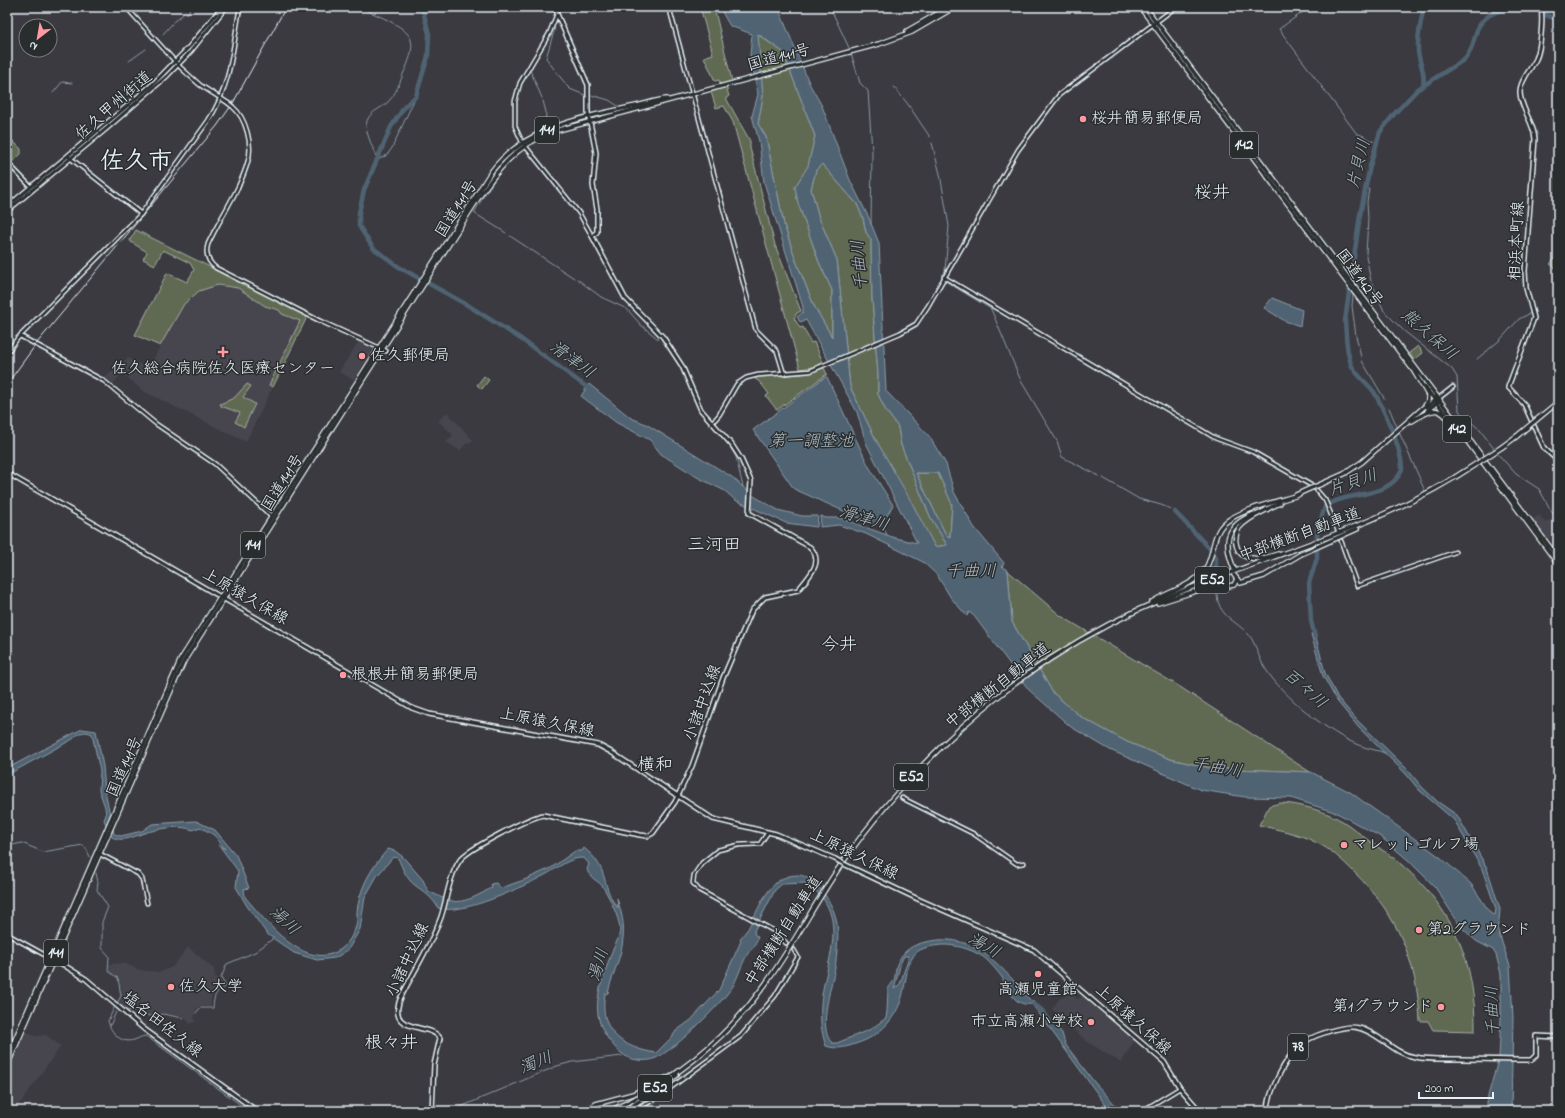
<svg xmlns="http://www.w3.org/2000/svg" width="1565" height="1118" font-family="'Indie Flower','Klee One',sans-serif">
	<style>
		.built { fill: #47444d }
		.green { fill: #616b52; stroke: #a4aea5 }
		.water { fill: #506473; stroke: #8d9ca8; fill-rule: evenodd }
		.lines { fill: none; stroke-linecap: round; stroke-linejoin: round }
		.stream { stroke: #8d9ca8; stroke-width: 1 }
		.river { stroke: #506473; stroke-width: 4.5 }
		.tertiary-casing { stroke: #e8f1f8; stroke-width: 5.5 }
		.secondary-casing { stroke: #e8f1f8; stroke-width: 6 }
		.primary-casing { stroke: #e8f1f8; stroke-width: 6 }
		.trunk-casing { stroke: #e8f1f8; stroke-width: 6 }
		.motorway-casing { stroke: #e8f1f8; stroke-width: 6 }
		.tertiary { stroke: #2a2d2e; stroke-width: 2.5 }
		.secondary { stroke: #2a2d2e; stroke-width: 3 }
		.primary { stroke: #2a2d2e; stroke-width: 3 }
		.trunk { stroke: #2a2d2e; stroke-width: 3.5 }
		.motorway { stroke: #2a2d2e; stroke-width: 3.5 }
		.rail { stroke: #e8f1f8; stroke-width: 1 }
		.tertiary-bridge-casing { stroke: #e8f1f8; stroke-width: 5.5; stroke-linecap: butt }
		.secondary-bridge-casing { stroke: #e8f1f8; stroke-width: 6; stroke-linecap: butt }
		.motorway-bridge-casing { stroke: #e8f1f8; stroke-width: 6; stroke-linecap: butt }
		.tertiary-bridge { stroke: #2a2d2e; stroke-width: 2.5 }
		.secondary-bridge { stroke: #2a2d2e; stroke-width: 3 }
		.motorway-bridge { stroke: #2a2d2e; stroke-width: 3.5 }
		.poi-dot { fill: #ff9aa2; stroke: #2a2d2e; stroke-width: 1.5 }
		.labels { text-anchor: middle; dominant-baseline: central; stroke-width: 3; stroke-linejoin: round; paint-order: stroke }
		.shield { fill: #2a2d2e; stroke: #afb6bb; stroke-width: 1 }
		.shield-label { font-size: 15px; font-weight: bold; fill: #e8f1f8 }
		.street-label { font-size: 16px; fill: #e8f1f8; stroke: #2a2d2e }
		.poi-label { font-size: 16px; fill: #e8f1f8; stroke: #2a2d2e; text-anchor: start }
		.water-label { font-size: 17px; font-style: italic; fill: #abb9c3; stroke: #2a2d2e }
		.quarter-label { font-size: 18px; fill: #e8f1f8; stroke: #2a2d2e }
		.town-label { font-size: 24px; font-weight: bold; fill: #e8f1f8; stroke: #2a2d2e }
	</style>
	<rect width="100%" height="100%" fill="#3b3a40"/>
	<filter id="ink" filterUnits="userSpaceOnUse"><feTurbulence type="fractalNoise" baseFrequency=".025" numOctaves="2"/><feDisplacementMap in="SourceGraphic" scale="8" xChannelSelector="R" yChannelSelector="G"/><feConvolveMatrix kernelMatrix="1 2 1 2 8 2 1 2 1" color-interpolation-filters="sRGB"/></filter>
	<g filter="url(#ink)">
		<g class="built">
			<path d="M201,263l106,54 -61,125 -103,-51 -21,-18 -9,11 -8,-7 23,-19 21,10z"/>
			<path d="M359,340l13,7 1,2 -19,31 -15,-8z"/>
			<path d="M447,412l27,29 -8,3 -6,7 -14,-9 7,-7 -15,-14z"/>
			<path d="M1539,515l7,8 7,-6 4,8 -8,16 -16,-22z"/>
			<path d="M188,947l26,22 1,7 9,9 -13,12v10l-10,-1 -4,2 -3,10 2,3 -6,3 -4,-6 -13,-3 -12,-2 -14,2 -11,-5h-11l-7,-6 3,-10 -2,-16 -10,-7v-7l15,-1 16,7 20,2 12,-5z"/>
			<path d="M1071,992l6,7 7,-4 51,45 -14,23 -35,-22 -34,-32 7,-10z"/>
			<path d="M26,1031l9,5 11,-1 15,11 -42,59 -4,2 -8,-5v-27z"/>
		</g>
		<g class="green">
			<path d="M700,7h14l18,74 -7,2 4,13 -3,2 24,43v7l25,97 26,66 -4,2 -3,5 6,10 3,-1 8,16 3,-1 9,20 -10,5 -13,2 -67,-247 -9,-16 -8,2 -5,-16 11,-4 -3,-8 -4,1 -11,-24 9,-3z"/>
			<path d="M757,34l26,18 32,84 -7,31 -13,20 3,16 21,59 13,28v47l-18,-31 -18,-45 -12,-36 -18,-88 -8,-13 5,-28z"/>
			<path d="M7,135l14,14v5l-9,8 -5,-4z"/>
			<path d="M822,164l35,40 6,14 3,14 5,8 1,58 6,76v20l7,15 13,18 3,18 29,71 17,29 -12,2 -59,-107 -26,-53 -13,-127 -18,-42 -8,-29 5,-19z"/>
			<path d="M136,230l170,85 1,2 -34,70 -4,-2 31,-64 -18,-7 -3,-4 -14,-4 -27,-18 -20,-3 -19,6 -15,13 -24,42 -25,-11 32,-62 20,9 7,-12 -4,-7 -27,-13 -8,15 -12,-6 4,-7 -16,-10 -1,-2z"/>
			<path d="M1558,255v15l-8,-6z"/>
			<path d="M1418,346l5,7 -9,7 -5,-7z"/>
			<path d="M824,368l3,6 -50,36 -11,-14 3,-2c-4,-5 -9,-13 -14,-15v-2c25,-3 44,1 69,-9z"/>
			<path d="M484,376l5,4 -7,9 -5,-4z"/>
			<path d="M247,384l4,2 -8,11 12,7 -11,23 -9,-5 5,-9 -19,-7 -1,-2 14,-6z"/>
			<path d="M916,473h22l14,31 -2,33 -4,-2z"/>
			<path d="M1008,571l53,45 116,69 133,87 -100,-4 -40,-9 -43,-17 -46,-25 -28,-24 -41,-71z"/>
			<path d="M1280,803c18,0 48,9 64,19 8,5 16,12 24,18 11,8 24,16 34,25 52,45 74,98 73,166l-42,-1 -5,-9h-8c-3,-60 -22,-105 -65,-148 -12,-12 -24,-24 -40,-31 -17,-9 -37,-12 -56,-17l10,-19z"/>
		</g>
		<g class="water">
			<path d="M719,7h59l32,78 12,21 28,74 18,36 11,27 7,148 43,45 17,28 8,28 20,35 30,36 -2,3 6,5 4,51 41,71 28,24 46,25 43,17 40,9 101,4 39,20 90,65 31,27 20,30 4,1 1,-6 -14,-40 -28,-49 -35,-30 -13,-16 -47,-46 -22,-27 -14,-25 -12,-42 4,-1 10,40 13,25 18,21 51,50 15,18 16,15 19,13 30,53 13,41 -1,12 -2,7 13,38 3,51 -2,94h-25l2,-15 11,-39 2,-38v-45l-5,-19 -3,-5 -17,-9 -15,-14 -26,-40 -27,-27 -27,-23 -44,-24 -46,-15 -46,-1 -44,-7 -91,-40 -39,-23 -42,-37 -55,-74 -5,-4 -2,4 -16,-18 -14,-23 -14,-13 -57,-28 -27,-9 -19,2 1,-11 5,2h14l55,20 22,5 -51,-100 -9,-31 -51,-92 -6,2 -3,-5 6,-5v-5l-39,-125 -5,-41 -7,-25 6,-22 -8,-39 2,-21 -22,-8zM758,34l25,18 32,84 -7,30 -13,21 3,16 21,59 13,28v47l-18,-31 -18,-45 -12,-36 -18,-88 -8,-13 5,-28zM822,164l35,40 6,14 3,14 5,8 1,58 6,76v20l7,15 13,18 3,18 29,71 17,29 -12,2 -24,-46 -35,-61 -26,-53 -13,-127 -18,-42 -8,-29 5,-19zM916,473h22l14,31 -2,33 -4,-2z"/>
			<path d="M1272,298l30,12 -2,16 -15,-5 -21,-13z"/>
			<path d="M825,377h2l41,88 25,40 -8,14 -10,6 -81,-36 -41,-59z"/>
			<path d="M589,384l42,34 15,6 86,53 20,18 26,15 24,6h16l-1,11 -31,-4 -51,-23 -10,-9 -28,-14 -36,-23 -11,-14 -33,-17 -36,-27z"/>
			<path d="M82,729l14,2 7,35 2,25 9,43 7,2 21,-5 10,-7 44,-3 19,9 21,25 13,33 -5,1 1,8c19,22 50,63 82,58 15,-3 22,-12 28,-26 3,-7 1,-16 3,-24 4,-22 15,-39 30,-56l7,2 8,6 20,23 5,11c7,3 15,8 23,10 13,3 31,-7 41,-14l-1,-3 5,-1 5,5 23,-8 27,-12 24,-17h7l2,-3c27,21 16,39 34,60l-1,-10c4,13 8,26 6,40 -1,19 -11,36 -15,55l-3,1c-7,37 18,54 51,59l16,-16 4,-6 15,-11 28,-30 22,-49 -1,-2c3,-5 8,-9 10,-14 11,-21 20,-50 48,-50 9,0 19,9 24,16 7,9 14,22 15,33 2,12 0,25 -1,37 -2,20 -20,66 -4,82h5l34,-14 15,-11c2,-10 1,-18 2,-27 0,-4 4,-7 6,-11 2,-6 1,-14 5,-20 7,-13 19,-17 32,-19 44,-9 74,29 99,59l4,2 28,31 3,11 30,39 26,28h-11l-78,-107c-19,3 -23,-15 -31,-28 -4,-5 -9,-11 -14,-16 -10,-9 -29,-15 -42,-15 -9,0 -20,2 -27,6 -11,8 -12,30 -15,42 -5,24 -23,43 -45,50 -11,4 -20,7 -32,3 -5,-14 -6,-27 -5,-42 2,-33 24,-72 3,-104 -5,-7 -12,-12 -18,-17l-24,1 -7,6 -21,41 1,4 3,2 -4,10c-8,3 -16,31 -21,39 -11,17 -64,71 -83,74 -17,2 -27,-3 -37,-15 -26,-30 -14,-55 -3,-88 3,-11 13,-21 9,-34 -3,-12 -10,-26 -16,-36 -4,-6 -12,-8 -15,-15 -2,-3 0,-5 1,-8l-5,-6c-14,-1 -26,10 -39,17 -23,12 -82,41 -107,33 -4,-9 -15,-17 -22,-22 -10,-7 -14,-19 -18,-28l-5,-1 -16,19 -12,21 -5,32 -12,21 -13,8 -18,2 -23,-7 -27,-19 -20,-28 -11,-19 2,-16 -19,-26 6,4 -11,-14 -14,-8 -7,3c-11,-5 -30,-2 -41,1 -13,2 -27,13 -40,6l-8,-17 2,-5 -1,-8 -6,-17 1,-19 -8,-37c-7,-4 -14,-1 -19,5l-66,36 1,-7zM904,956h5l-9,28 -6,5 7,-27z"/>
		</g>
		<g class="lines">
			<g class="stream">
				<path d="M358,7c13,6 49,18 53,33 3,9 -3,24 -7,32 -4,10 -8,22 -16,30 -8,8 -20,9 -22,23 0,8 8,27 12,35l9,-5 5,-7 24,-52"/>
				<path d="M830,7l20,43"/>
				<path d="M1310,7l-31,22 78,105c7,0 9,6 16,7"/>
				<path d="M173,22l9,-7 5,-1 4,-7"/>
				<path d="M163,34l9,-10"/>
				<path d="M851,53l9,30 8,8 4,60 -1,73"/>
				<path d="M129,61l17,-12"/>
				<path d="M554,69l-8,-11 9,-30"/>
				<path d="M530,70l12,28"/>
				<path d="M556,72l9,11"/>
				<path d="M566,85l4,4 17,7"/>
				<path d="M893,86l14,17 23,34"/>
				<path d="M53,93l9,-11 10,1"/>
				<path d="M591,95l18,5 9,6"/>
				<path d="M543,101l3,11 -1,15"/>
				<path d="M1375,142l2,1"/>
				<path d="M932,143l8,31 9,52 -4,45"/>
				<path d="M533,144l12,-6"/>
				<path d="M1365,188l2,1"/>
				<path d="M506,233l-32,-20c13,-24 27,-45 48,-62"/>
				<path d="M510,236l64,42"/>
				<path d="M1366,254l2,-35 -1,-17 2,-13"/>
				<path d="M1366,256l5,25"/>
				<path d="M577,279l24,18 26,12 14,16 17,14"/>
				<path d="M945,281l46,28 30,72 36,60 5,16 37,19"/>
				<path d="M1372,283l12,28"/>
				<path d="M1351,291l2,5 -1,10 4,30 5,21"/>
				<path d="M1385,312l19,19 48,38 5,8 2,34 21,19 15,20"/>
				<path d="M1477,359l23,-19 19,-21 12,-6"/>
				<path d="M1362,361l22,37"/>
				<path d="M1389,408l9,21"/>
				<path d="M699,410l31,37 6,10 7,30"/>
				<path d="M1399,432l21,47"/>
				<path d="M1497,453l19,21 23,15 19,34"/>
				<path d="M1103,478l36,21 22,6 10,4"/>
				<path d="M1420,480l5,11"/>
				<path d="M882,525l5,10"/>
				<path d="M1217,594c1,23 19,26 32,41 8,10 9,23 16,33 17,28 66,67 96,78 8,3 16,4 24,7"/>
				<path d="M7,846l15,-3 21,9 40,-7 3,3 4,9"/>
				<path d="M96,873l2,9 -1,8 11,17 -6,15v26l7,8 -1,15 10,7 3,18 -4,7"/>
				<path d="M114,1008l-6,13c3,12 13,23 26,19 4,-1 7,-4 12,-4l103,75"/>
				<path d="M127,1011l8,-1 15,6 13,-2 20,4"/>
				<path d="M196,1013l4,-5h13c1,-13 2,-15 13,-22l-5,-8 6,-14 28,-12 19,-14"/>
				<path d="M110,1026l6,-14"/>
				<path d="M451,1111l106,-45 15,-4 50,-6"/>
			</g>
			<g class="river">
				<path d="M422,7l7,27 -1,22 -12,40 -11,10 -14,21 -27,63 -5,23v13l14,22 26,19 70,39 52,33 71,52"/>
				<path d="M1533,7l15,9 10,3"/>
				<path d="M1423,85c3,-13 -4,-22 -5,-34 -1,-15 3,-30 6,-44"/>
				<path d="M1175,512l38,40 3,6v12"/>
				<path d="M877,516l5,9"/>
				<path d="M1315,637l-4,-16 -2,-38 8,-25v-28l8,-23c21,-17 66,-7 77,-38 0,-19 -18,-60 -28,-77 -7,-10 -19,-17 -23,-28 -5,-13 -5,-29 -6,-43l15,-106 10,-49 10,-34 15,-19 23,-24 47,-30c8,-9 8,-18 12,-29 6,-15 23,-21 38,-23"/>
				<path d="M1034,1004l9,7 7,10"/>
			</g>
			<g class="tertiary-casing">
				<g id="tertiary">
					<path d="M126,7l55,61 19,17 28,18"/>
					<path d="M669,7l87,323 21,21 7,23"/>
					<path d="M557,14l-8,20 -29,49 -5,18v25l7,16 57,71 13,23"/>
					<path d="M233,107c13,11 20,38 15,54 -7,27 -28,57 -40,83 -3,10 0,18 8,24l104,53 66,30"/>
					<path d="M69,157l72,57"/>
					<path d="M7,162l24,25"/>
					<path d="M944,277l271,161 38,14 61,35 11,13 13,31"/>
					<path d="M20,336l84,45 52,43 59,40 56,52"/>
					<path d="M7,353l10,-14 124,-125 67,-93c23,-34 25,-75 32,-114"/>
					<path d="M1439,398l14,-11"/>
					<path d="M712,423l7,-8 18,-31 9,-6 12,-3 52,-4 90,-38 16,-9 12,-18 90,-156 41,-55 117,-88"/>
					<path d="M1341,541l16,45 98,-34"/>
					<path d="M902,798l72,36 43,30 7,-1"/>
					<path d="M768,832l-8,12 -21,1 -21,5 -16,13 -8,12 -1,8 6,7 75,41 12,12"/>
					<path d="M98,853l40,21 4,5 5,24"/>
					<path d="M7,934l45,25"/>
					<path d="M634,1111l24,-14 83,-61 34,-40 23,-39 -4,-7"/>
					<path d="M1142,1111l38,-23"/>
				</g>
			</g>
			<g class="secondary-casing">
				<g id="secondary">
					<path d="M1541,7c2,12 0,41 -5,52 -5,10 -16,22 -16,33 0,16 14,30 15,47l-10,132 1,17 8,30 -26,69 16,17 20,44 14,13"/>
					<path d="M7,207l146,-123 37,-38 32,-39"/>
					<path d="M7,211l99,-82 61,-53 24,-25 35,-44"/>
					<path d="M7,473l405,235 17,6 169,31 13,7 102,67 63,15 59,25"/>
					<path d="M846,865l74,35 114,50 130,112 16,26 20,23"/>
					<path d="M54,959l32,20 58,50 113,82"/>
					<path d="M432,1111l2,-46 6,-27c-10,-16 -55,-3 -39,-41 13,-26 30,-52 40,-80 6,-18 8,-41 19,-57 8,-11 68,-42 83,-45l97,20 8,1 5,-3 22,-31 17,-36 31,-88 29,-68 13,-13 33,-7c10,-13 27,-27 12,-43l-61,-34 2,-32 -10,-22 -9,-14 -31,-35 -19,-44 -19,-29 -38,-39 -33,-62 5,-4v-23l-4,-24 3,-32 -8,-41v-27l-31,-71v-7"/>
				</g>
			</g>
			<g class="primary-casing">
				<path id="primary" d="M1268,1111c0,-19 17,-52 31,-65 10,-10 46,-22 60,-18 21,5 34,26 56,29 15,3 31,2 46,2 23,0 47,1 70,1l5,-5v-19l22,1"/>
			</g>
			<g class="trunk-casing">
				<g id="trunk">
					<path d="M1140,7l276,367"/>
					<path d="M1145,7l413,551"/>
					<path d="M907,31l42,-24"/>
					<path d="M1424,386l24,31"/>
					<path d="M1459,430l99,134"/>
					<path d="M7,1058l174,-399 310,-487c33,-44 89,-54 140,-65 12,-2 24,-7 36,-8"/>
					<path d="M7,1066l177,-405 291,-458c20,-31 41,-58 76,-71l328,-88 33,-12 43,-25"/>
				</g>
			</g>
			<g class="motorway-casing">
				<g id="motorway">
					<path d="M1427,407l11,-10"/>
					<path d="M1427,411l13,-11"/>
					<path d="M1412,421c29,-18 27,-12 48,12"/>
					<path d="M1502,447l15,-11"/>
					<path d="M1319,485l25,-11 18,-12 63,-56 3,-5v-6l-13,-22"/>
					<path d="M1296,495l13,-6"/>
					<path d="M1267,509l13,-6"/>
					<path d="M1268,509c-10,5 -22,10 -29,19 -3,5 -4,10 -3,15 3,21 28,16 42,11"/>
					<path d="M1234,569c-11,-27 -9,-43 20,-55"/>
					<path d="M1234,575l6,8 24,-7 37,-22 56,-25"/>
					<path d="M1152,602c17,-11 42,-16 54,-34 9,-15 5,-34 20,-46 14,-12 53,-21 72,-27"/>
					<path d="M1158,603l38,-12 38,-6 3,-6"/>
					<path d="M580,1111l7,-3 6,3"/>
					<path d="M592,1111v-4l4,-3 37,-10 33,-16"/>
					<path d="M610,1111c61,-27 115,-71 154,-125 30,-41 52,-86 81,-127 29,-42 62,-79 98,-114 64,-63 143,-115 227,-149 104,-43 210,-68 306,-132"/>
					<path d="M625,1111l52,-36"/>
				</g>
			</g>
			<use href="#tertiary" class="tertiary"/>
			<use href="#secondary" class="secondary"/>
			<use href="#primary" class="primary"/>
			<use href="#trunk" class="trunk"/>
			<use href="#motorway" class="motorway"/>
			<path class="rail" d="M7,384l30,-41 180,-217 16,-23 53,-96"/>
			<g class="tertiary-bridge-casing">
				<path id="tertiary-bridge" d="M228,103l5,4"/>
			</g>
			<g class="secondary-bridge-casing">
				<path id="secondary-bridge" d="M835,859l11,6"/>
			</g>
			<g class="motorway-bridge-casing">
				<g id="motorway-bridge">
					<path d="M1517,436l41,-34"/>
					<path d="M1476,464l26,-17"/>
					<path d="M1309,489l10,-4"/>
				</g>
			</g>
			<use href="#tertiary-bridge" class="tertiary-bridge"/>
			<use href="#secondary-bridge" class="secondary-bridge"/>
			<use href="#motorway-bridge" class="motorway-bridge"/>
		</g>
	</g>
	<g class="poi-dot">
		<circle cx="1083" cy="119" r="4"/>
		<path d="M221 346h4v4h4v4h-4v4h-4v-4h-4v-4h4z"/>
		<circle cx="362" cy="356" r="4"/>
		<circle cx="343" cy="675" r="4"/>
		<circle cx="1344" cy="845" r="4"/>
		<circle cx="1419" cy="930" r="4"/>
		<circle cx="1038" cy="974" r="4"/>
		<circle cx="171" cy="987" r="4"/>
		<circle cx="1441" cy="1007" r="4"/>
		<circle cx="1091" cy="1022" r="4"/>
	</g>
	<g class="labels">
		<g class="shield">
			<rect x="535" y="117" width="24" height="26" rx="3"/>
			<rect x="1230" y="132" width="28" height="26" rx="3"/>
			<rect x="1443" y="416" width="28" height="26" rx="3"/>
			<rect x="241" y="532" width="24" height="26" rx="3"/>
			<rect x="1195" y="567" width="34" height="26" rx="3"/>
			<rect x="894" y="764" width="34" height="26" rx="3"/>
			<rect x="44" y="940" width="24" height="26" rx="3"/>
			<rect x="1288" y="1034" width="20" height="26" rx="3"/>
			<rect x="638" y="1075" width="34" height="26" rx="3"/>
		</g>
		<g class="shield-label">
			<text x="547" y="130">141</text>
			<text x="1244" y="145">142</text>
			<text x="1457" y="429">142</text>
			<text x="253" y="545">141</text>
			<text x="1212" y="580">E52</text>
			<text x="911" y="777">E52</text>
			<text x="56" y="953">141</text>
			<text x="1298" y="1047">78</text>
			<text x="655" y="1088">E52</text>
		</g>
		<g class="street-label">
			<text transform="translate(779 58) rotate(-15)">国道141号</text>
			<text transform="translate(114 106) rotate(-41)">佐久甲州街道</text>
			<text transform="translate(457 209) rotate(-58)">国道141号</text>
			<text transform="translate(1517 241) rotate(-87)">相浜本町線</text>
			<text transform="translate(1359 278) rotate(53)">国道142号</text>
			<text transform="translate(283 483) rotate(-58)">国道141号</text>
			<text transform="translate(1300 535) rotate(-20)">中部横断自動車道</text>
			<text transform="translate(245 597) rotate(30)">上原猿久保線</text>
			<text transform="translate(998 686) rotate(-38)">中部横断自動車道</text>
			<text transform="translate(703 703) rotate(-70)">小諸中込線</text>
			<text transform="translate(547 723) rotate(11)">上原猿久保線</text>
			<text transform="translate(125 767) rotate(-66)">国道141号</text>
			<text transform="translate(854 855) rotate(26)">上原猿久保線</text>
			<text transform="translate(784 931) rotate(-57)">中部横断自動車道</text>
			<text transform="translate(408 960) rotate(-65)">小諸中込線</text>
			<text transform="translate(1133 1020) rotate(42)">上原猿久保線</text>
			<text transform="translate(162 1025) rotate(38)">塩名田佐久線</text>
		</g>
		<g class="poi-label">
			<text x="1091" y="119">桜井簡易郵便局</text>
			<text x="370" y="356">佐久郵便局</text>
			<text x="223" y="369" text-anchor="middle">佐久総合病院佐久医療センター</text>
			<text x="351" y="675">根根井簡易郵便局</text>
			<text x="1352" y="845">マレットゴルフ場</text>
			<text x="1427" y="930">第2グラウンド</text>
			<text x="179" y="987">佐久大学</text>
			<text x="1038" y="990" text-anchor="middle">高瀬児童館</text>
			<text x="1433" y="1007" text-anchor="end">第1グラウンド</text>
			<text x="1083" y="1022" text-anchor="end">市立高瀬小学校</text>
		</g>
		<g class="water-label">
			<text transform="translate(1359 164) rotate(-76)">片貝川</text>
			<text transform="translate(860 265) rotate(-95)">千曲川</text>
			<text transform="translate(1429 335) rotate(41)">熊久保川</text>
			<text transform="translate(572 360) rotate(36)">滑津川</text>
			<text x="811" y="441">第一調整池</text>
			<text transform="translate(1353 483) rotate(-19)">片貝川</text>
			<text transform="translate(864 519) rotate(17)">滑津川</text>
			<text x="971" y="571">千曲川</text>
			<text transform="translate(1305 689) rotate(41)">百々川</text>
			<text transform="translate(1217 768) rotate(10)">千曲川</text>
			<text transform="translate(284 921) rotate(43)">湯川</text>
			<text transform="translate(984 946) rotate(31)">湯川</text>
			<text transform="translate(599 965) rotate(-73)">湯川</text>
			<text transform="translate(1493 1011) rotate(-92)">千曲川</text>
			<text transform="translate(536 1063) rotate(-22)">濁川</text>
		</g>
		<g class="quarter-label">
			<text x="1212" y="194">桜井</text>
			<text x="714" y="546">三河田</text>
			<text x="839" y="646">今井</text>
			<text x="655" y="766">横和</text>
			<text x="391" y="1044">根々井</text>
		</g>
		<g class="town-label">
			<text x="136" y="162">佐久市</text>
		</g>
	</g>
	<rect width="1565" height="1118" fill="none" stroke="#2a2d2e" stroke-width="24"/>
	<rect x="12" y="12" width="1541" height="1094" fill="none" stroke="#e8f1f8" stroke-width="1.5" filter="url(#ink)"/>
	<g transform="translate(38 38) rotate(211)"><circle r="19" fill="#2a2d2e" stroke="#767b7f"/>
	<path d="M0-3L7 15L0 10L-7 15Z" fill="#ff9aa2"/>
	<text y="-6" font-size="11" font-weight="bold" text-anchor="middle" fill="#e8f1f8">N</text>
	</g>
	<path d="M1419 1092v6h74v-6" fill="none" stroke="#e8f1f8" stroke-width="2"/>
	<text x="1425" y="1092" font-size="12" fill="#e8f1f8" stroke="#2a2d2e" stroke-width="3" paint-order="stroke">200 m</text>
</svg>
